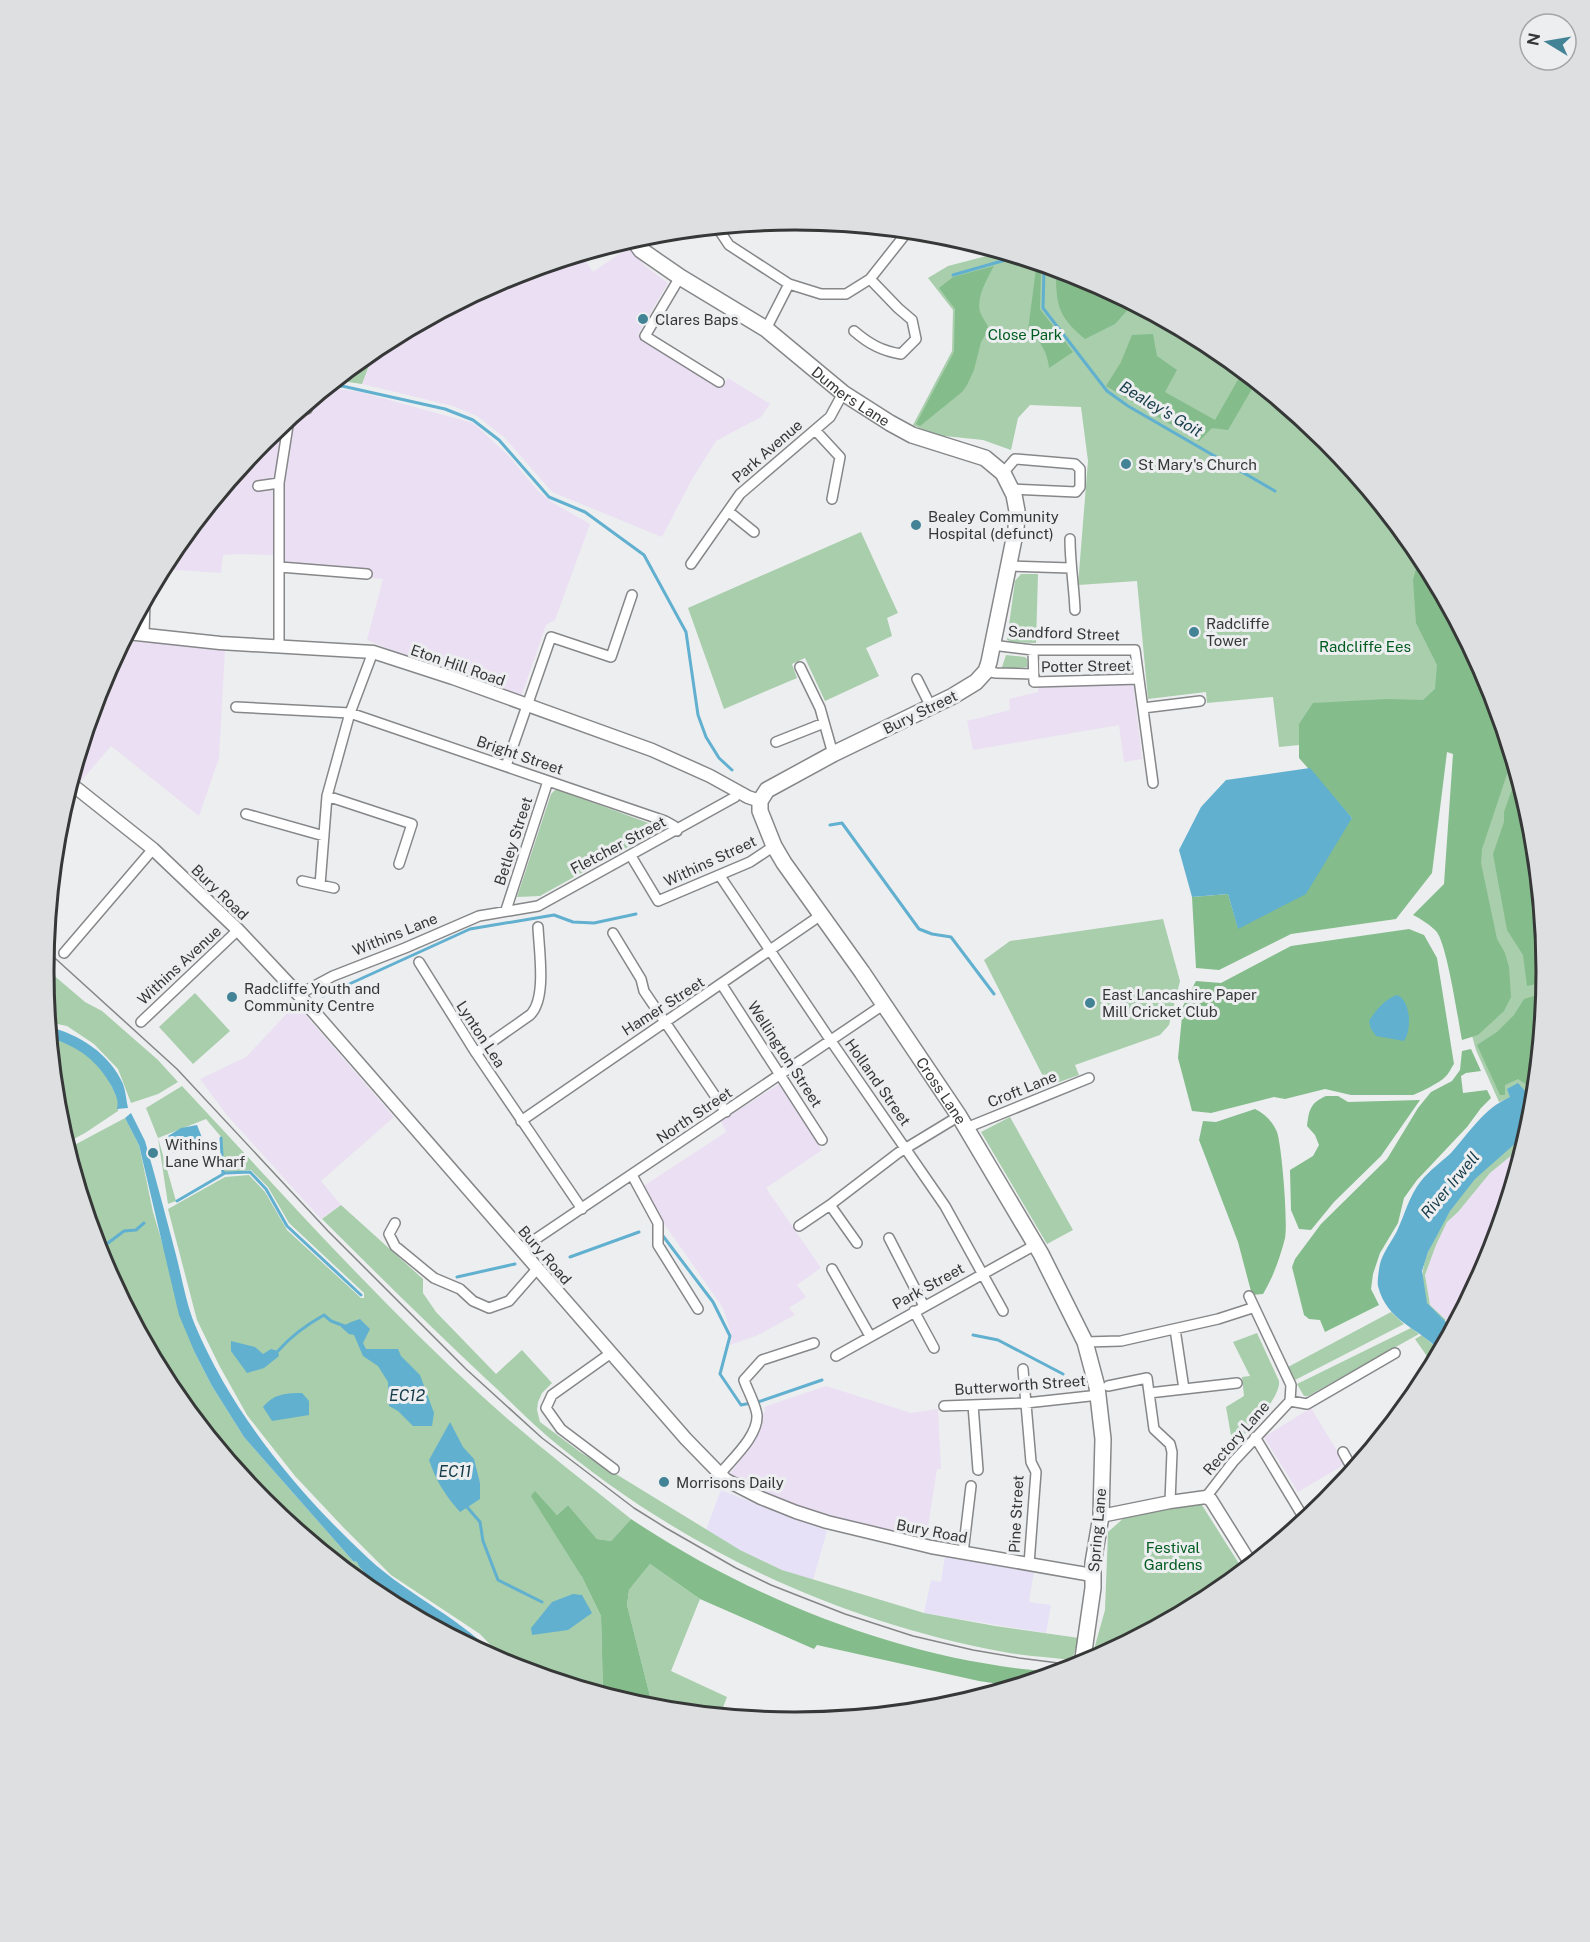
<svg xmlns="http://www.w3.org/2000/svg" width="1590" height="1942" font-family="'Public Sans',sans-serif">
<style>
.commercial{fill:#e6e1f7}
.industrial{fill:#ebdff3}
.green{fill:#a8ceac}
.forest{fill:#84bc8b}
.water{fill:#61b0d0}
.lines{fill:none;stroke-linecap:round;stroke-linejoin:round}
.stream{stroke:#61b0d0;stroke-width:3}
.minor-casing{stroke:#868789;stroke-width:12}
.tertiary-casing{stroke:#868789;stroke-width:15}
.primary-casing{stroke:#868789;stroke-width:18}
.minor{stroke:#fff;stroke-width:9}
.tertiary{stroke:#fff;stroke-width:12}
.primary{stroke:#fff;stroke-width:15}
.tram{stroke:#858687;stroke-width:1.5}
.poi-dot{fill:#428396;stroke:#edeef0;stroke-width:2}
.labels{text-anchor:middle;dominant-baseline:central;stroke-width:6;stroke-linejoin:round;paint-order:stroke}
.poi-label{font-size:15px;fill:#363737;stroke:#edeef0;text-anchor:start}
.park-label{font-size:15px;fill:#005c20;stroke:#edeef0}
.street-label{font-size:15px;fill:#363737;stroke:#edeef0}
.water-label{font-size:16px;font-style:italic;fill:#173c4a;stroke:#edeef0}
.rim{fill:none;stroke:#363737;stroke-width:3}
</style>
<rect width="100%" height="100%" fill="#edeef0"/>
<!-- commercial -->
<path class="commercial" d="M721,1490L827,1531L813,1580L782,1570L740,1550L706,1530Z
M945,1556L1034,1571L1029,1602L1051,1605L1046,1633L924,1613L931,1580L941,1582Z"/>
<!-- industrial -->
<path class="industrial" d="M629,247L645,266L668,283L638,334L721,388L728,378L770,404L761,417L716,441L691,481L662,537L552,492L505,438L477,416L453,406L362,384L378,346L508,277L581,254L593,272Z
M339,389L360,392L473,423L507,454L538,491L553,503L590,524L555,620L546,625L521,697L414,659L367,640L383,579L274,568L273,555L236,554L223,555L221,573L162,569L170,553L264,439L316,397Z
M123,641L200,646L225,650L219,758L199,816L111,746L81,781L73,775L101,683Z
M1038,682H1133L1142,759L1124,762L1119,725L973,750L967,721L1010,710L1009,699L1038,692Z
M296,1004L394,1117L321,1181L341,1205L321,1219L226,1114L200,1079L246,1057Z
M781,1083L822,1150L766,1188L821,1268L797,1285L806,1297L789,1308L795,1315L758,1335L730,1345L732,1336L723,1308L656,1212L642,1187L726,1132L721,1121Z
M1524,1145L1489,1259L1453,1326L1430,1305L1425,1275L1436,1245L1447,1222L1458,1212L1490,1173Z
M826,1386L911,1413L938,1409L941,1469H937L926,1539L815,1512L756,1488L730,1474L743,1456L765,1411L764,1407Z
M1311,1408L1345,1464L1298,1492L1264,1437Z"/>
<!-- green -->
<path class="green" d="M1002,252L1083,277L1213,346L1327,440L1420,554L1489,684L1532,825L1546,971L1535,1088L1499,1102L1476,1050L1459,989L1461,735L1360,739L1279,747L1273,697L1207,703L1206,692L1148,699L1137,581L1078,585L1088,461L1081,407L1030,405L1018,418L1011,450L983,440L935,435L913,425L952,351L953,310L928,278L948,266Z
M376,347L362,384L348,382L333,383Z
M861,532L898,613L887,618L892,636L866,648L879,676L825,701L805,658L792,664L797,678L724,709L688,608Z
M1021,574H1038L1036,643L1011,642L1007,640L1015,581Z
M1006,655L1025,657L1027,659L1028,667L1004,669L1002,667Z
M556,789L662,828L540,896L517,897L551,794Z
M1163,919L1180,981L1169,1025L1160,1035L1075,1065L1079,1075L1048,1086L984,960L1010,941Z
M44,967L85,1002L102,1011L158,1060L178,1082L158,1094L131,1103L118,1069L94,1044L67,1026L48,1022Z
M195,993L230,1031L193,1064L159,1027Z
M50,1038L68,1043L88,1055L106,1075L119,1101L118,1111L85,1133L66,1143L58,1117Z
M182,1086C280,1191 377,1300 483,1397C530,1440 581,1479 631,1519L611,1541L597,1539L568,1505L557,1515L535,1492L582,1577L601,1616L603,1694L511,1666L480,1634L391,1575L343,1527L295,1476L247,1415L219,1365L197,1320L168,1209L225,1177L249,1175L265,1192L287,1230L361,1298H364V1293L289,1223L268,1187L251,1170L224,1172L222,1138L206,1119L158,1138L176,1201L168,1204L158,1138L146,1108Z
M1010,1117L1073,1230L1047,1244L981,1132Z
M125,1118L139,1145L153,1212L195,1353L212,1386L244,1437L353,1561L357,1562L368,1579L456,1638L377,1596L263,1502L170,1388L101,1258L67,1149Z
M1527,1133L1524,1145L1490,1173L1458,1212L1447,1222L1436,1245L1425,1275L1430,1305L1446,1320L1444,1321C1439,1316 1432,1311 1428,1305C1405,1270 1452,1203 1475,1178C1491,1162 1510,1148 1527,1133Z
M341,1205L423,1279V1293L436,1312L496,1374L522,1350L552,1383L542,1393L538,1402L537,1410L540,1422L580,1452L740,1550L782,1570L924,1613L995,1626L1079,1638L1072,1660C1049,1657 1026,1656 1004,1652C836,1621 677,1546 547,1436C525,1417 505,1396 484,1377C429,1325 375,1272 322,1219Z
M1391,1312L1404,1324L1295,1380L1288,1367Z
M1411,1328L1419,1334L1308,1396H1304L1297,1384Z
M1257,1333L1279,1381C1281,1399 1245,1433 1233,1447L1226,1407L1244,1396L1242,1377L1250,1376L1233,1342Z
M1422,1335L1440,1351L1433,1365L1415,1339Z
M1200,1502L1243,1570L1212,1596L1091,1660L1105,1610L1108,1532L1125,1517Z
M650,1564L700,1599L671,1671L727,1697L720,1715L653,1708L627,1605L629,1590Z"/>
<!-- forest -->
<path class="forest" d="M994,266C987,279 976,297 980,312C982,318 987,323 989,329L981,342L974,370L967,385L962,392L920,426L916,424L954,352L955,309L939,288L953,277Z
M1036,269L1041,271L1040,309L1073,352L1049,368C1048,353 1040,340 1028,330Z
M1056,269L1083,277L1133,304L1115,324L1085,339C1057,316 1056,304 1056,269Z
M1153,334L1157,356L1177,370L1165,392L1215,420L1243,371L1256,382L1228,430L1212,428L1199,441L1106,386L1121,362L1132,335Z
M1420,554L1489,684L1512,759L1482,849L1481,863L1497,939L1505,953L1509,967L1511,997L1504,1011L1478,1035L1462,1040C1458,1020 1447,943 1436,931C1430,925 1421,919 1413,915L1444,884L1453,754L1447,752L1432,873L1396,919L1291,934L1219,970L1196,968L1192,897L1228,894L1238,928L1352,818L1299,758V724L1313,703L1387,699L1423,700L1435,689L1437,665L1416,623L1413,580Z
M1517,775L1532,825L1546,971L1545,982L1527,986L1523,955L1507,930L1493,854L1504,822V812Z
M1409,929L1424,935L1437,958L1454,1064C1451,1068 1449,1074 1445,1077C1441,1082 1419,1093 1413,1095H1351L1325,1089L1285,1099L1274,1097L1211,1113L1192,1111L1178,1058L1183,1006L1196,981L1221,983L1291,946Z
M1544,993L1535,1085L1528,1086L1518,1079L1505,1085V1095H1500L1477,1045L1497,1032L1514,1015L1524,999Z
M1471,1049L1481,1071L1466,1073L1461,1076L1463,1093L1487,1090L1491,1098L1481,1108L1467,1127L1417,1180L1404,1198L1398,1223L1380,1253L1373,1274L1371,1289L1379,1305L1325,1332L1320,1320L1309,1319L1304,1315L1292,1267L1295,1259L1321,1224L1387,1159L1418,1108L1431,1092L1452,1081L1460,1070L1462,1051Z
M1326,1096H1338L1348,1102L1420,1100L1381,1156L1334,1202L1311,1230L1299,1229L1291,1210L1290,1170L1313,1156L1319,1145L1315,1135L1307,1126C1309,1110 1310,1103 1326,1096Z
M1255,1109C1265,1114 1273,1122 1277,1132C1282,1147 1288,1224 1285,1238C1281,1255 1272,1280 1263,1294L1252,1295L1238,1242L1199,1140L1203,1121L1216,1122Z
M535,1491L557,1515L568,1505L597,1539L611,1541L631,1519C752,1600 914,1665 1061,1672L1013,1686L979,1681L817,1645L814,1649L700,1599L650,1564L629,1590L627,1605L653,1708L603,1694L601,1616L582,1577L531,1496Z"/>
<!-- water -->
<path class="water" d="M1310,768L1352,818L1306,894L1238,929L1228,894L1192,897L1179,850L1201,807L1226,780Z
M1397,995C1411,1000 1412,1030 1404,1041L1376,1036L1371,1029L1369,1021C1375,1011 1386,998 1397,995Z
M49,1027C79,1034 110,1054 123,1084C126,1092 126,1100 128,1108L117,1109C119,1100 116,1096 112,1087C98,1061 78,1046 50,1038Z
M1518,1083L1525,1091L1535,1088L1532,1118L1527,1133L1475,1179L1450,1211L1428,1252L1422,1271L1427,1303L1452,1328L1440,1351C1418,1327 1387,1322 1378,1286C1377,1281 1379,1269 1380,1264C1383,1252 1392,1241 1397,1231C1405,1214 1409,1196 1421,1181C1429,1171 1441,1162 1451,1153C1470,1132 1483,1109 1510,1097L1507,1089Z
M131,1113L145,1141C156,1179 166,1217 176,1255C182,1278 186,1303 195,1325C233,1415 298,1493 369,1559C410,1597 464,1619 501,1662C472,1646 367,1588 357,1562L353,1561L244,1437L212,1386L195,1353L179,1315L139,1145L125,1118Z
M197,1125L203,1140L173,1153L168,1136L181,1128Z
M360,1319L370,1329L363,1343L366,1349H398L401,1356L420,1375L434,1413L432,1426H413L398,1411L389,1406L388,1382L378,1366L363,1356L354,1335L349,1334L341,1327L351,1322Z
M231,1341L255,1347L263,1354L271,1349L278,1351L279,1356L264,1368L247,1373L231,1351Z
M302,1393L309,1401V1415L272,1421L263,1407C274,1394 285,1393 302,1393Z
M450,1422L463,1447L474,1459L480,1483V1499L460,1512C445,1495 436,1481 429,1460Z
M573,1594L582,1595L592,1613L568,1630L532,1635L531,1628L552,1602Z"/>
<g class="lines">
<!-- stream -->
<path class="stream" d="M1034,262L1044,269L1043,308L1107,391L1128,406L1275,491
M953,275L1016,257
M328,387L342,386L445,409L473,420L499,440L549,497L585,512L644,555L686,632L698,715L706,737L719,758L732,770
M830,825L842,823L919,929L932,934L951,937L994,994
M323,996L470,929L554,915L573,922L594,923L636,914
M221,1138L223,1174
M177,1201L225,1173L250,1172L266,1189L287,1226L361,1295
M663,1236L713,1302L730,1336L720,1374L741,1405L761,1401L822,1380
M97,1247L100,1244L104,1246L124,1231L136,1230L144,1223
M570,1257L639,1232
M457,1277L515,1264
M973,1335L998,1340L1063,1374
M278,1351C292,1335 306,1325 324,1315L331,1321L347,1327
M467,1507L480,1522L483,1541L498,1580L542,1602"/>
<!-- minor casing -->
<g class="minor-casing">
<path id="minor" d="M717,227L729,245L789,284L821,294H846L870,279L908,231
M680,277L645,336L719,382
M766,329L789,284
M854,331C869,344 882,351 901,354L916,339L912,320L898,308L870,279
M294,414L307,409
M815,430L840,457L832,499
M1003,473L1015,459L1075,464L1080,469V487L1076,492L1011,489
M258,486L279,483
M728,511L754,532
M1070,539C1070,563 1074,586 1075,610
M691,564L740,494L830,417L843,393
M1009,566L1070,568
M280,567L367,574
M144,634L145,600
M279,645V483L289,419
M992,645L1033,650H1135L1153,783
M1033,650L1034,682L1139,679
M800,667L820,708L833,754
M986,671L996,673L1033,674
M917,679L931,707
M236,707L350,713L665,821L674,826L677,831
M1143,708L1200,701
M776,742L824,723
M506,766L551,637L611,657L632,595
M327,796L412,824L399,864
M246,814L324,836
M631,856L658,901L750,862L774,846
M720,876L831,1041L945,1206L1003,1311
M302,881L334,888
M320,885L327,796L350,713L373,652
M506,910L548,781
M613,933L641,979L644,991L726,1112
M64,953L153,849
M419,962L476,1053L582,1209
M722,985L822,1140
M300,996L305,991L333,976L405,948L479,916L538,906L735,797L739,792
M141,1022L238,930
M476,1053L530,1015C547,999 539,951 538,927
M521,1121L821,915
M966,1128L1089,1078
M632,1175L658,1223V1245L698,1309
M830,1205L857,1243
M395,1223L389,1234L395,1246L434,1278L460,1289L473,1301L489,1308L509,1301L537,1269
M799,1226L830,1205L898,1153L959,1116
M889,1238L924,1306
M521,1249L883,1005
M832,1269L870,1336
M1249,1296L1291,1385L1290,1401
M914,1311L934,1348
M1175,1329L1184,1389
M1085,1342L1121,1341L1218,1319L1249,1309
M611,1353L552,1395L546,1408L561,1429L614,1469
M836,1356L1035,1245
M1023,1369L1031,1462L1036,1472L1029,1564
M1108,1386L1147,1378L1154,1429L1170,1444L1172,1452L1170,1502
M1149,1393L1237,1383
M973,1405L978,1470
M944,1406L1026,1403L1099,1395
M1255,1437L1305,1520
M1343,1452L1353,1470
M720,1474C732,1459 758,1436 757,1416C757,1407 747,1389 744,1380L762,1360L814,1343
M1206,1497L1233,1462L1290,1401L1307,1404L1395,1353
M963,1553L971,1486"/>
</g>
<!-- tertiary casing -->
<g class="tertiary-casing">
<path id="tertiary" d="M127,633L220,643L373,652L453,678L652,750L710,776L748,797L760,801
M70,783L153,849L238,930L300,996L686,1439L726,1480L761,1498L796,1512L827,1522L931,1547L1092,1575
M1101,1516L1170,1502L1206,1497L1211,1500L1251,1564"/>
</g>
<!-- primary casing -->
<g class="primary-casing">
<g id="primary">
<path id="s1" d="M633,239L641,250L680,277L766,329L843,393L890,423L912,435L985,458L1003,473L1014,495L1017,511L1016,529L989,662L986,671L976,682L953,696L833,754L767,790L760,801V811L774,846L784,863L862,972L959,1116L1041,1254L1085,1342L1097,1387L1103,1439L1101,1516L1093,1563V1588L1082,1665"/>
</g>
</g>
<!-- minor -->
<use href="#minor" class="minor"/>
<!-- tertiary -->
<use href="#tertiary" class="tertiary"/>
<!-- primary -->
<use href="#primary" class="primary"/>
<!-- tram -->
<path class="tram" d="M46,950L177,1069L328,1231L466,1369L542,1438L634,1508L666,1528L736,1568L771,1585L845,1614L913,1636L973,1650L1019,1658L1082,1666"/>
</g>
<!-- markers -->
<g class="poi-dot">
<circle cx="643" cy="319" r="6"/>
<circle cx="1126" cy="464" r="6"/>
<circle cx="916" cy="525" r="6"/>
<circle cx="1194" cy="632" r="6"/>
<circle cx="232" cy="997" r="6"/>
<circle cx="1090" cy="1003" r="6"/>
<circle cx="153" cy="1153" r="6"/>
<circle cx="664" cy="1482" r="6"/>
</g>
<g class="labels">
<!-- poi labels -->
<g class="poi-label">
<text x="655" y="319">Clares Baps</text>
<text x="1138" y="464">St Mary's Church</text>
<text x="928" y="516">Bealey Community<tspan x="928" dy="17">Hospital (defunct)</tspan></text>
<text x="1206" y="623">Radcliffe<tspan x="1206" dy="17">Tower</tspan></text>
<text x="244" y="988">Radcliffe Youth and<tspan x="244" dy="17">Community Centre</tspan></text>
<text x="1102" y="994">East Lancashire Paper<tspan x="1102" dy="17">Mill Cricket Club</tspan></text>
<text x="165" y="1144">Withins<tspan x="165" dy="17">Lane Wharf</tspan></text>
<text x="676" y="1482">Morrisons Daily</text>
</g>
<!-- park labels -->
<g class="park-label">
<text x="1025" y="334">Close Park</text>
<text x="1365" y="646">Radcliffe Ees</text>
<text x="1173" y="1547">Festival<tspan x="1173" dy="17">Gardens</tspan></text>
</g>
<!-- street labels -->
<g class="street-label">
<text stroke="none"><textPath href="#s1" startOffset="270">Dumers Lane</textPath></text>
<text transform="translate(767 451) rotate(-41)">Park Avenue</text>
<text transform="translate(1064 633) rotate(2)">Sandford Street</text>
<text transform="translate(458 665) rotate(19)">Eton Hill Road</text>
<text transform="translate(1086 666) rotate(-1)">Potter Street</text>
<text transform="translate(920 712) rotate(-26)">Bury Street</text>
<text transform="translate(520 755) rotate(19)">Bright Street</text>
<text transform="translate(513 841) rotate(-72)">Betley Street</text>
<text transform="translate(618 845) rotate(-28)">Fletcher Street</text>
<text transform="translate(710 861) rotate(-25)">Withins Street</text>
<text transform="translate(220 892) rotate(44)">Bury Road</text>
<text transform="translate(395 934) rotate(-22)">Withins Lane</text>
<text transform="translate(179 965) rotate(-43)">Withins Avenue</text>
<text transform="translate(663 1006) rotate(-33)">Hamer Street</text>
<text transform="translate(481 1034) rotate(57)">Lynton Lea</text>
<text transform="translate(785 1054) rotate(57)">Wellington Street</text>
<text transform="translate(878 1082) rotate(55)">Holland Street</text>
<text transform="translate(1022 1089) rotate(-22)">Croft Lane</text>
<text stroke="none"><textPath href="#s1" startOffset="1254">Cross Lane</textPath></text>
<text transform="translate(694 1115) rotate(-34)">North Street</text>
<text transform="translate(545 1255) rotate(49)">Bury Road</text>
<text transform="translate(928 1286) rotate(-29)">Park Street</text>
<text transform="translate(1020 1385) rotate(-4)">Butterworth Street</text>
<text transform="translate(1236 1438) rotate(-49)">Rectory Lane</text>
<text transform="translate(1016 1514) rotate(-87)">Pine Street</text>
<text transform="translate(1097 1530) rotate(-85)">Spring Lane</text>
<text transform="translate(932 1531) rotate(11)">Bury Road</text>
</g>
<!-- water labels -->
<g class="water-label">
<text transform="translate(1161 409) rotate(31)">Bealey's Goit</text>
<text transform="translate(1450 1185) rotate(-50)">River Irwell</text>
<text x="407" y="1395">EC12</text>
<text x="455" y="1471">EC11</text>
</g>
</g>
<!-- crop -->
<path d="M0 0H1590V1942H0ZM54 971a741 741 0 1 1 1482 0a741 741 0 1 1-1482 0Z" fill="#dedfe1" fill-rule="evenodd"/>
<path class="rim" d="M54 971a741 741 0 1 1 1482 0a741 741 0 1 1-1482 0Z"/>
<!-- north arrow -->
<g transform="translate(1548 42) rotate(281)"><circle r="28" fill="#edeef0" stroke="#a4a5a6" stroke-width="1.5"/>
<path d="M0-4.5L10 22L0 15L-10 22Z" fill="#428396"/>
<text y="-9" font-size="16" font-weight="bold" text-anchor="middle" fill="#363737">N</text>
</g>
</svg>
